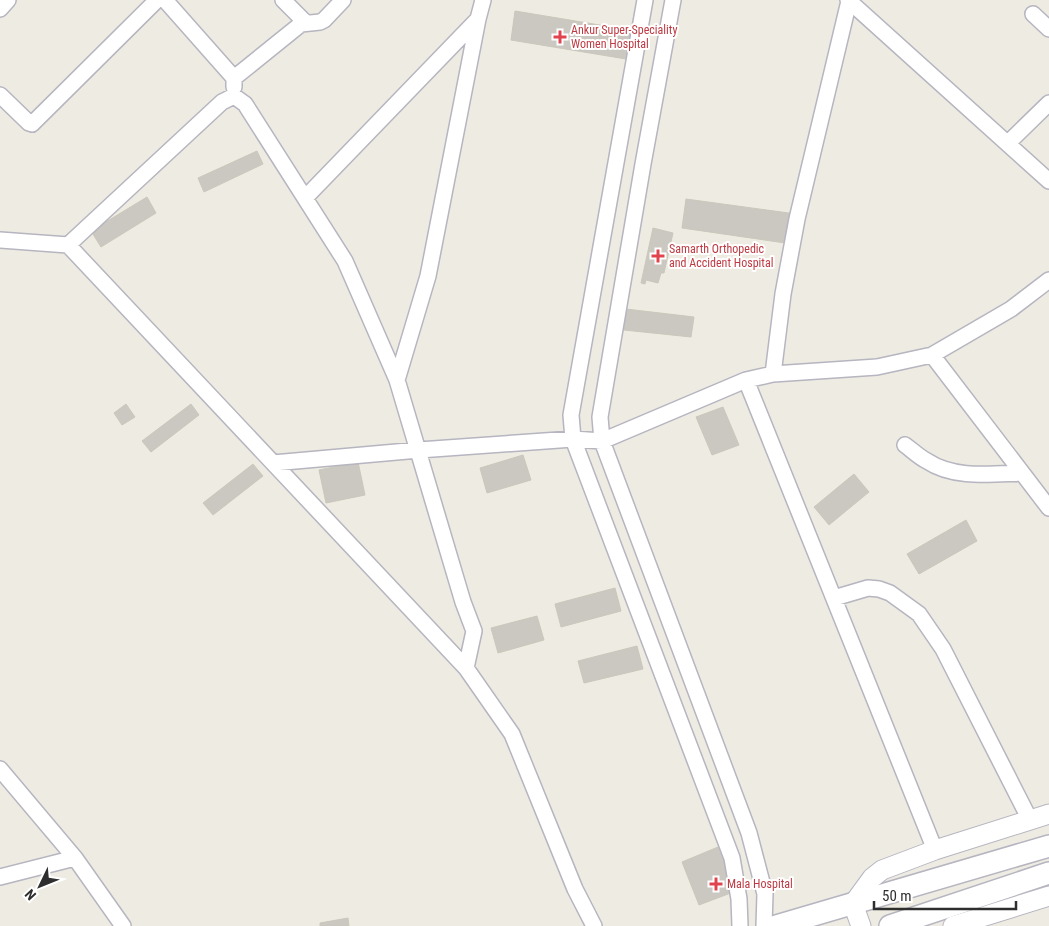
<svg xmlns="http://www.w3.org/2000/svg" width="1049" height="926" font-family="'Roboto Condensed',sans-serif">
<style>
.building{fill:#cac8c1;stroke:#cac8bb}
.lines{fill:none;stroke-linecap:round;stroke-linejoin:round}
.minor-casing{stroke:#b6b5c0;stroke-width:18}
.tertiary-casing{stroke:#b6b5c0;stroke-width:21}
.secondary-casing{stroke:#b6b5c0;stroke-width:24}
.minor{stroke:#fff;stroke-width:15}
.tertiary{stroke:#fff;stroke-width:19}
.secondary{stroke:#fff;stroke-width:21}
.health-dot{fill:#e0444e;stroke:#fff;stroke-width:2}
.labels{text-anchor:middle;dominant-baseline:central;stroke-width:4;stroke-linejoin:round;paint-order:stroke}
.health-label{font-size:12px;fill:#be3a42;stroke:#fff;text-anchor:start}
</style>
<rect width="100%" height="100%" fill="#eeece2"/>
<!-- building -->
<path class="building" d="M515,11L636,31L632,60L511,40Z
M257,151L263,164L204,192L198,178Z
M147,197L156,213L101,247L91,231Z
M686,199L796,214L792,244L682,228Z
M653,228L673,233L664,273H661L658,283L646,280L645,284L641,283Z
M626,309L694,317L691,337L624,330Z
M126,404L135,417L122,425L114,413Z
M191,404L199,415L151,452L142,441Z
M723,407L739,445L712,455L696,417Z
M523,455L531,480L487,493L480,468Z
M358,462L365,495L326,503L319,470Z
M253,464L263,476L213,515L203,503Z
M854,474L869,492L829,525L814,507Z
M966,520L977,541L919,574L907,554Z
M615,588L621,611L561,627L555,604Z
M537,616L544,640L498,653L491,628Z
M637,646L643,669L584,683L578,661Z
M718,847L736,891L699,905L682,862Z
M348,918L349,926H320V923Z"/>
<g class="lines">
<!-- minor casing -->
<g class="minor-casing">
<path id="minor" d="M165,0L234,78V87
M283,0L306,23
M645,0L571,415L573,439L732,858L739,899L740,926
M673,0L643,164L600,417L602,441L749,833L765,894L764,926
M848,0L1049,181
M0,9L8,0
M1033,14L1049,29
M234,78L301,24L320,22L324,20L343,0
M0,95L29,123L32,124L157,0
M1008,143L1049,103
M305,198L478,19L483,0
M0,240L68,245L466,668L512,734L575,889L594,926
M68,245L222,102L234,96L245,104L345,261L397,380L463,602L474,631L466,668
M932,355L1049,508
M773,374L783,294L797,219L849,1
M397,380L428,276L478,19
M746,380L935,850
M905,445C912,450 919,457 927,461C954,479 991,474 1022,473
M273,463L419,450L573,439L602,441L746,380L773,374L877,367L932,355L1011,309L1049,280
M834,598L868,588L879,589L890,593L919,614L943,649L1030,820
M0,769L75,858
M0,877L75,858L123,926"/>
</g>
<!-- tertiary casing -->
<g class="tertiary-casing">
<path id="tertiary" d="M861,926L853,904L872,878L882,870L935,850L1049,814
M953,926L1049,896"/>
</g>
<!-- secondary casing -->
<g class="secondary-casing">
<path id="secondary" d="M776,926L1049,846
M890,926L1049,873"/>
</g>
<!-- minor -->
<use href="#minor" class="minor"/>
<!-- tertiary -->
<use href="#tertiary" class="tertiary"/>
<!-- secondary -->
<use href="#secondary" class="secondary"/>
</g>
<!-- markers -->
<g class="health-dot">
<path d="M557.5 29.5h5v5h5v5h-5v5h-5v-5h-5v-5h5z"/>
<path d="M655.5 248.5h5v5h5v5h-5v5h-5v-5h-5v-5h5z"/>
<path d="M713.5 876.5h5v5h5v5h-5v5h-5v-5h-5v-5h5z"/>
</g>
<g class="labels">
<!-- health labels -->
<g class="health-label">
<text x="571" y="30">Ankur Super-Speciality<tspan x="571" dy="14">Women Hospital</tspan></text>
<text x="669" y="249">Samarth Orthopedic<tspan x="669" dy="14">and Accident Hospital</tspan></text>
<text x="727" y="884">Mala Hospital</text>
</g>
</g>
<!-- north arrow -->
<g transform="translate(40 886) rotate(227)" stroke="#ffffff" stroke-width="4" paint-order="stroke">
<path d="M0-4L9 19L0 12L-9 19Z" fill="#2e2e2e"/>
<text y="-8" font-size="14" font-weight="bold" text-anchor="middle" fill="#2e2e2e">N</text>
</g>
<!-- scale -->
<path d="M874 901v8h142v-8" fill="none" stroke="#2e2e2e" stroke-width="2.5"/>
<text x="882" y="901" font-size="15" fill="#2e2e2e" stroke="#ffffff" stroke-width="4" paint-order="stroke">50 m</text>
</svg>
